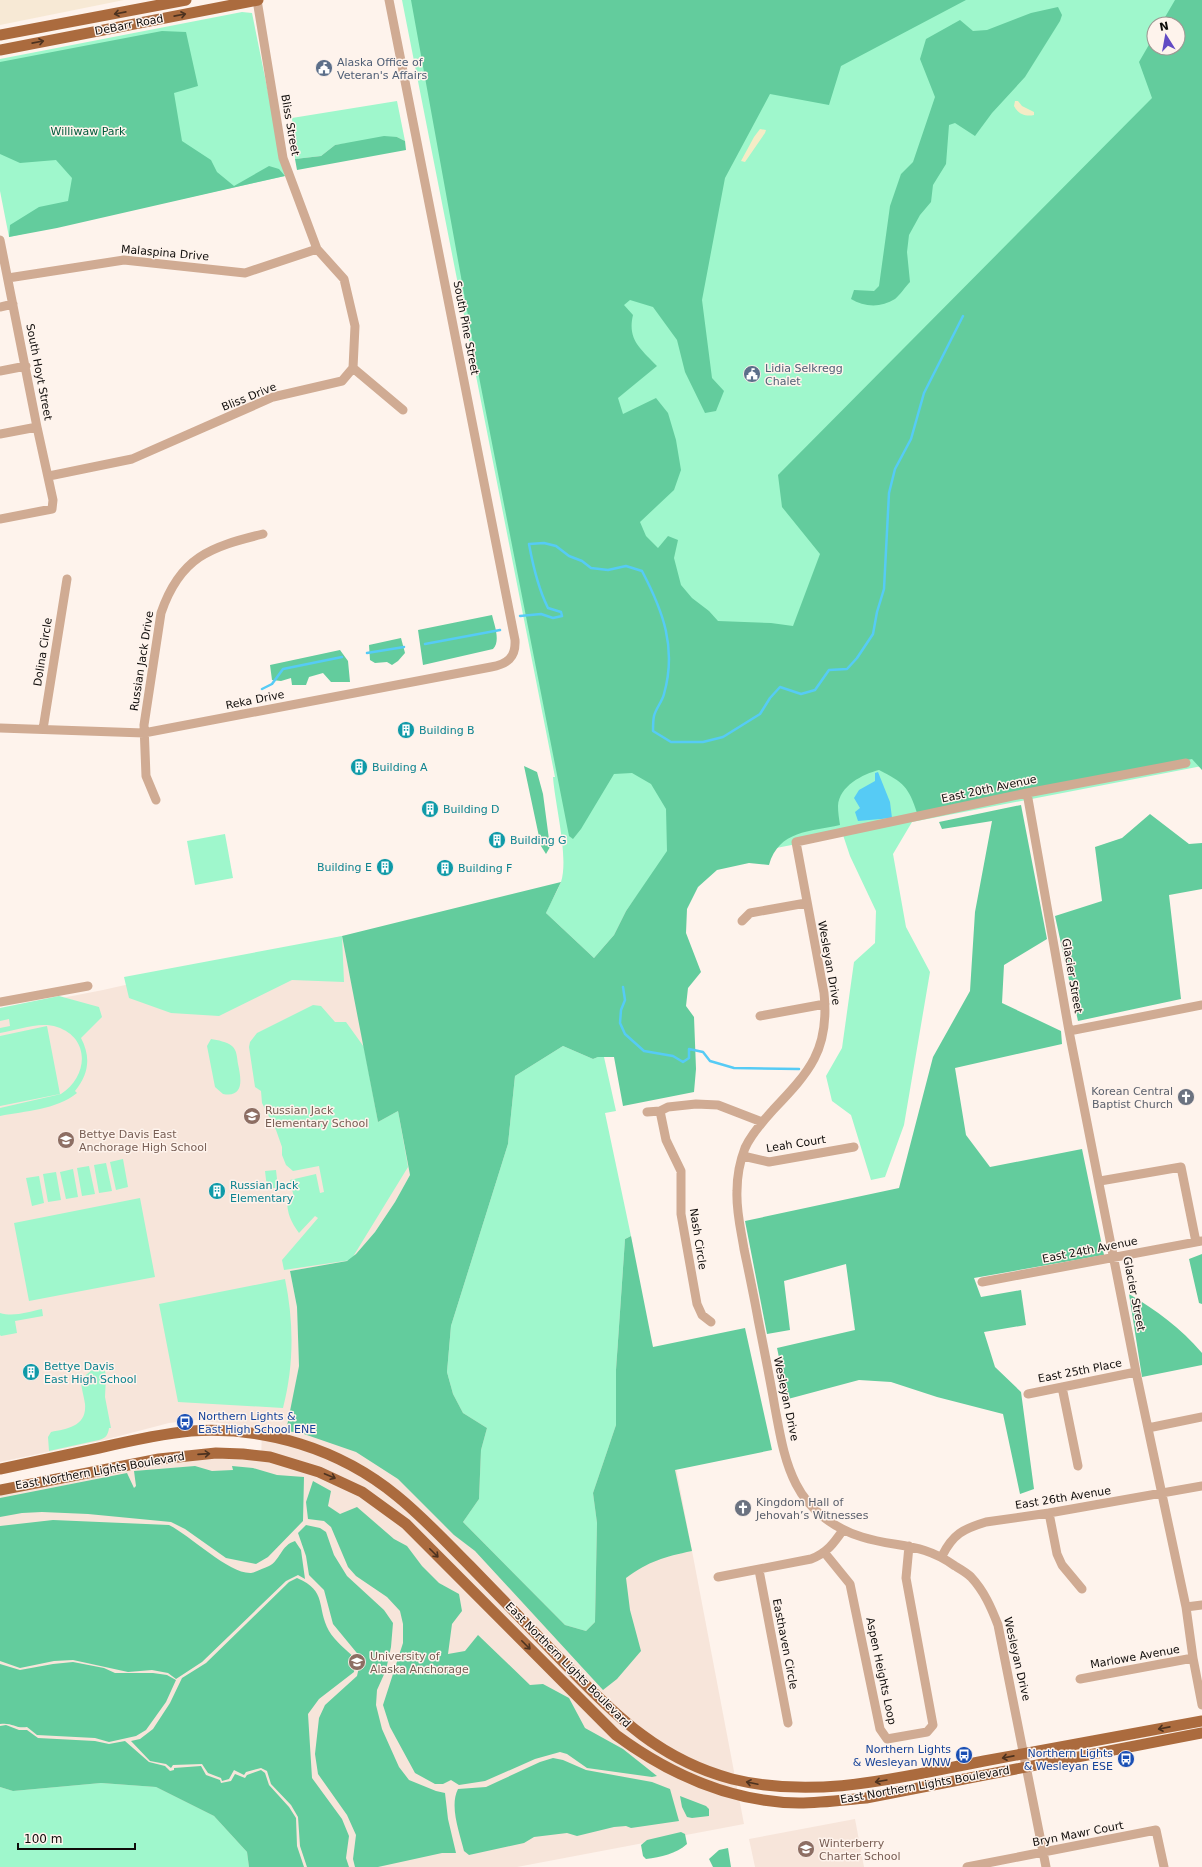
<svg xmlns="http://www.w3.org/2000/svg" width="1202" height="1867" font-family="'DejaVu Sans',sans-serif">
<style>
.commercial{fill:#f7e9d5}
.built{fill:#f7e5da}
.green{fill:#9ff7cc;fill-rule:evenodd}
.forest{fill:#63cc9d}
.sand{fill:#f5ecc6}
.water{fill:#56cbf5}
.lines{fill:none;stroke-linecap:round;stroke-linejoin:round}
.stream{stroke:#56cbf5;stroke-width:2.5}
.minor{stroke:#d0ab93;stroke-width:9}
.major{stroke:#ab6b3e;stroke-width:11}
.oneway{stroke:#4d321f}
.labels{text-anchor:middle;dominant-baseline:central;stroke-width:3;stroke-linejoin:round;paint-order:stroke}
.street-label{font-size:11px;fill:#0f0c0a;stroke:#fef3ec}
.service-label{font-size:11px;fill:#4e5e75;stroke:#fef3ec;text-anchor:start}
.park-label{font-size:11px;fill:#00593b;stroke:#fef3ec}
.culture-label{font-size:11px;fill:#0d838f;stroke:#fef3ec;text-anchor:start}
.worship-label{font-size:11px;fill:#5b616d;stroke:#fef3ec;text-anchor:end}
.education-label{font-size:11px;fill:#785e54;stroke:#fef3ec;text-anchor:start}
.transit-label{font-size:11px;fill:#164399;stroke:#fef3ec;text-anchor:end}
</style>
<rect width="100%" height="100%" fill="#fef3ec"/>
<!-- commercial -->
<path class="commercial" d="M0,0H124L0,25Z"/>
<!-- built -->
<path class="built" d="M342,936L367,1059L398,1111L410,1175L395,1202L375,1232L356,1254L347,1261L290,1271L297,1307L299,1366L290,1415L653,1346L744,1824L517,1867H0V1495L157,1464L208,1459H240L261,1461L262,1428L195,1420L169,1423L104,1440L0,1462V1010L103,990Z
M855,1819L864,1867H755L749,1839Z"/>
<!-- green -->
<path class="green" d="M402,0H1202V766L912,822L893,854L906,927L930,972L904,1125L885,1177L871,1180L851,1115L832,1101L826,1076L842,1048L854,962L875,943L876,911L850,856L843,835L654,872L626,911L614,935L594,958L546,913C550,903 557,892 561,882C569,857 555,805 553,777H555ZM1154,24H1178V48H1154Z
M242,12L252,13L285,176L9,237L0,191V59Z
M397,101L405,141L397,137L335,145L321,156L295,159L292,118Z
M225,834L233,878L195,885L187,841Z
M342,936L344,982L292,980L219,1016L171,1013L129,998L124,977Z
M59,996L99,1007L102,1017L81,1038C91,1057 89,1074 75,1091L77,1093C56,1110 25,1111 0,1116V1108L61,1094C88,1077 91,1038 57,1027C40,1021 18,1030 0,1033V1028L10,1026L9,1019L0,1021V1008Z
M313,1005L321,1006L335,1022H346L364,1047L378,1122L398,1111L408,1167L351,1260L284,1270L282,1260L318,1218L315,1216L299,1233C291,1222 287,1214 287,1199L294,1198L290,1180L316,1174L320,1193L324,1192L319,1166L293,1171L286,1165L282,1155V1147L276,1130L262,1103L261,1091L255,1087L249,1047L250,1042L257,1033Z
M47,1026L60,1094L0,1106V1036Z
M211,1039C218,1040 227,1042 232,1046C237,1050 237,1058 238,1064C241,1078 245,1098 223,1094L215,1087L207,1046Z
M563,1046L593,1059L598,1057H604L616,1111L605,1113L631,1236L625,1239L616,1370V1425L593,1493L597,1523L595,1622L586,1631L565,1625L463,1522L479,1499L481,1450L487,1428L463,1413L453,1394L447,1372L451,1326L508,1144L515,1076Z
M123,1159L128,1187L116,1190L110,1162Z
M106,1163L112,1191L99,1193L94,1165Z
M89,1166L95,1194L82,1196L77,1168Z
M73,1169L78,1197L66,1199L60,1172Z
M276,1170L278,1188H267L265,1171Z
M56,1172L61,1200L48,1202L43,1174Z
M39,1176L44,1203L32,1206L26,1178Z
M140,1198L155,1277L29,1301L14,1223Z
M285,1279C294,1322 294,1366 283,1408L178,1402L159,1304Z
M42,1309L43,1316L15,1321L17,1333L1,1336L0,1335V1313C14,1317 28,1312 42,1309Z
M100,1369L105,1371L106,1376L105,1397L111,1428H109C108,1435 106,1438 99,1440L49,1451L48,1437L51,1432C68,1429 87,1426 85,1404C84,1396 81,1388 81,1379L92,1370Z
M101,1783L156,1787L214,1816L247,1852L249,1867H0V1787L13,1791Z"/>
<!-- forest -->
<path class="forest" d="M411,0H966L841,66L829,105L770,94L725,178L702,300L712,378L724,391L716,411L705,413L685,372L677,340L653,307L630,300L624,305L633,315C627,340 641,349 657,366L618,398L623,414L656,398L668,413L676,440L681,470L674,490L640,522L646,536L658,548L668,536L678,540L674,558L681,585L692,598L709,611L718,621L771,623L793,626L820,554L782,507L778,475L1152,98L1139,62L1154,36V48H1178V24H1161L1175,0H1202V770L1192,759L917,813C909,787 903,782 879,770C863,774 839,786 838,806C838,812 839,819 840,825C810,832 779,830 769,865L749,863L717,870L698,887L687,909L686,933L701,972L688,988L686,1006L694,1017L696,1069L694,1092L623,1106L614,1057H598L593,1059L563,1046L515,1076L508,1144L451,1326L447,1372L453,1394L463,1413L487,1428L481,1450L479,1499L463,1522L565,1625L586,1631L595,1622L597,1523L593,1493L616,1425V1370L625,1239L631,1236L653,1347L745,1328L772,1450L675,1470L692,1551C664,1557 649,1561 626,1578L630,1610L641,1651L617,1679L603,1690L475,1551L454,1535L398,1479L356,1452L301,1433L286,1431L299,1366L297,1307L290,1271L347,1261L356,1254L375,1232L395,1202L410,1175L398,1111L378,1122L342,936L561,882L546,913L594,958L614,935L626,911L667,851L666,809L651,784L632,773L614,774L581,829L573,839L569,836L480,382Z
M1058,7L1062,15L1060,21L1025,77L992,113L975,136L955,123L949,125L946,164L933,185L931,202L920,215L909,235L907,252L910,282C905,287 900,295 895,299C881,308 864,307 851,299L854,290L874,291L879,286L890,206L901,174L913,162L935,97L920,59L926,39L960,20L973,31L987,30L1031,13Z
M162,31L186,32L198,86L174,93L182,141L211,160L217,172L234,186L269,166L279,169L285,176L57,228L9,237L10,225L39,207L68,201L72,178L56,160L20,163L0,154V62Z
M384,136L397,137L405,141L406,150L297,170L295,159L321,156L335,145Z
M492,615C494,624 501,641 493,649L423,665L418,630Z
M401,638L405,653L398,661L392,665L387,662L375,663L370,660L369,645Z
M340,650L348,661L350,682H331L323,673L309,677L306,685H292L291,678L281,681L272,680L270,665Z
M524,766L537,772L543,794L550,847L546,854L541,846Z
M1021,805L1047,939L1004,965L1002,1003L1061,1031L1062,1044L955,1068L966,1135L990,1167L1082,1149L1104,1255L974,1278L981,1297L1021,1290L1026,1325L984,1332L995,1367L1021,1392L1034,1489L1020,1494L1003,1414L937,1397L891,1382L859,1380L788,1399L777,1348L855,1330L846,1264L784,1281L790,1330L767,1334L745,1221L899,1188L933,1057L970,991L975,912L992,821L942,829L939,822Z
M1150,814L1189,844L1202,843V889L1169,895L1181,999L1078,1021L1055,916L1102,901L1095,847L1122,838Z
M1202,1254V1304L1199,1303L1189,1259Z
M1129,1294C1157,1311 1180,1327 1202,1353V1365L1142,1377Z
M195,1466L212,1471L233,1470L232,1466L253,1468L277,1475L304,1477L303,1521L268,1557L256,1564L226,1558L185,1529L171,1522L88,1514L42,1512L22,1513L0,1517V1498L127,1473L134,1488L136,1486L134,1471Z
M313,1481L331,1491L328,1506L340,1514L357,1507L394,1539L407,1546L422,1566L439,1583L459,1594L462,1611L452,1624L448,1654L465,1651L478,1635L530,1685L543,1684L569,1698L585,1728L623,1749L657,1776L652,1777L587,1768L567,1754L560,1752L535,1759L485,1781L459,1785L451,1780L443,1784H435L415,1773L390,1727L383,1705L403,1643V1624L400,1611L387,1597L356,1576L348,1567L331,1527L324,1521L308,1519L306,1502Z
M53,1520L169,1525C191,1536 229,1574 251,1573C256,1572 264,1568 269,1566C280,1561 281,1545 295,1541L301,1550L305,1579L298,1575L286,1581L202,1662L176,1679L168,1673L152,1670L128,1672L73,1660L54,1661L20,1668L0,1661V1526Z
M306,1525L320,1528L326,1532L334,1555L347,1576L384,1610L393,1623L391,1647L386,1670L377,1690L376,1705L382,1729L399,1767L409,1780L436,1791L445,1793L448,1819L456,1853H442L378,1867H355L353,1859L356,1835L347,1815L318,1774L315,1754L319,1718L325,1705L357,1676L361,1658L333,1624L324,1590L309,1575L306,1556L298,1533Z
M297,1578C328,1591 316,1607 329,1631C335,1641 346,1650 355,1658L354,1672L319,1699L308,1714L312,1778L342,1819L349,1836L346,1858L349,1867H307L300,1846L298,1817L291,1805L271,1784L267,1771L261,1768L246,1772L244,1775L234,1770L229,1779L222,1781L221,1778L208,1773L202,1764L173,1765L171,1768L166,1764L150,1761L131,1741L140,1739L153,1729L170,1703L182,1678L206,1663L289,1582Z
M73,1662L104,1668L115,1673H153L167,1675L176,1680L166,1702L146,1730L136,1736L109,1742L95,1738L37,1735L27,1727C16,1729 12,1722 0,1724V1664L20,1670L53,1664Z
M6,1725L19,1730H27L38,1738L95,1741L109,1744L125,1741L149,1762L165,1766L170,1771L174,1770V1768L201,1766L206,1775L220,1780L221,1783L231,1781L235,1774L245,1778L247,1775L261,1770L265,1773L269,1785L289,1807L296,1818L297,1846L304,1867H249L247,1852L214,1816L156,1787L101,1783L13,1791L0,1787V1726Z
M553,1758L563,1760L586,1770L652,1782L670,1789L679,1821L631,1828L626,1826L614,1827L577,1836L567,1833L534,1837L524,1843L469,1855L464,1851C460,1834 449,1806 458,1789L486,1787L540,1762Z
M680,1796L706,1806L709,1809V1816L692,1818L687,1817L682,1807Z
M681,1832L685,1834L687,1844C676,1854 661,1857 646,1859L643,1856L641,1845L647,1840Z
M728,1848L731,1867H713L709,1859L719,1850Z"/>
<!-- sand -->
<path class="sand" d="M1015,101H1018L1022,106L1034,112V115C1026,117 1018,114 1014,106Z
M760,129L766,130L765,133L745,162L741,161L754,137Z"/>
<!-- water -->
<path class="water" d="M878,772L890,802L892,818L858,821L855,812L860,808L854,798L859,790L875,781V773Z"/>
<g class="lines">
<!-- stream -->
<path class="stream" d="M520,616L541,614L553,618L562,616L561,612L548,608C538,588 533,566 529,544L544,543L556,546L569,556L582,561L591,568L608,570L626,566L642,571C663,611 677,648 664,694C662,702 656,708 654,716C653,721 653,727 653,731L671,742H703L723,737L760,714L770,698L780,687L801,694L815,690L829,670L847,669L857,658L873,634L877,612L884,589L889,493L895,469L911,439L924,393L963,316
M425,644L500,630
M367,653L404,647
M262,689L272,684L283,669L342,657
M623,987L625,1000L621,1010L620,1023L625,1034L644,1051L673,1056L683,1062L689,1058V1049L703,1052L710,1061L734,1068L799,1069"/>
<!-- minor -->
<path class="minor" d="M0,240L37,427L53,500L52,509L0,519
M8,278L124,260L245,273L317,249
M0,307L13,304
M353,368L403,410
M0,371L26,366
M0,434L37,427
M49,476L132,459L273,397L342,381L353,368L355,326L344,279L317,249L283,158L257,0
M0,728L144,733L491,667C507,664 516,658 515,640L389,0
M43,729L67,579
M1027,793L1069,1031L1136,1372L1186,1607L1193,1658L1202,1705
M156,800L146,776L144,725L161,613C180,557 210,547 263,534
M742,921L750,913L806,903
M0,1002L88,986
M760,1016L825,1004
M1069,1031L1202,1005
M660,1111L666,1140L681,1171V1214L697,1304L702,1315L711,1322
M647,1112L660,1111L668,1107L696,1104L718,1105L762,1122
M743,1156L769,1162L854,1147
M1100,1181L1181,1167L1196,1242
M982,1282L1202,1241
M1062,1387L1078,1466
M1028,1394L1136,1372
M1148,1428L1202,1417
M1049,1513L1057,1554L1062,1565L1082,1589
M824,1552L850,1584L880,1729L887,1739L927,1732L933,1725L906,1578L909,1546
M942,1556C953,1534 963,1529 986,1522L1049,1513L1202,1486
M759,1570L788,1723
M718,1577L811,1559C827,1553 834,1543 843,1530
M1186,1607L1202,1605
M1080,1679L1193,1658
M967,1867L1156,1830L1164,1867
M1046,1867L998,1625C991,1607 984,1591 971,1577C967,1573 960,1569 955,1566C922,1542 897,1548 862,1537C835,1529 809,1510 796,1484C784,1461 780,1434 775,1408C770,1379 764,1349 758,1319C754,1296 749,1273 744,1249C741,1230 736,1211 737,1191C737,1177 740,1161 745,1148C751,1135 763,1121 773,1110C809,1072 830,1050 824,993L796,842L1027,793L1186,763"/>
<!-- major -->
<path class="major" d="M0,35L186,0
M0,50L258,0
M0,1469C33,1462 66,1455 99,1448C129,1441 160,1434 191,1431C265,1426 340,1449 397,1496C423,1517 446,1542 470,1566C503,1600 535,1633 568,1667C618,1718 661,1760 732,1779C817,1800 901,1777 984,1761C1057,1748 1129,1734 1202,1721
M0,1490L159,1459L216,1453L243,1454L270,1457L319,1472L362,1492L406,1524L616,1735C669,1774 732,1802 799,1803C821,1803 844,1800 866,1798L1202,1733"/>
</g>
<!-- one-way arrows -->
<defs><path id="oneway-shaft" d="M-6 0H5M1.5-3L5.5 0L1.5 3" fill="none" stroke-width="1.6" stroke-linecap="round" stroke-linejoin="round"/></defs>
<g class="oneway">
<use href="#oneway-shaft" transform="translate(120 13) rotate(169)"/>
<use href="#oneway-shaft" transform="translate(180 15) rotate(-11)"/>
<use href="#oneway-shaft" transform="translate(38 42) rotate(-11)"/>
<use href="#oneway-shaft" transform="translate(204 1454) rotate(-4)"/>
<use href="#oneway-shaft" transform="translate(330 1476) rotate(23)"/>
<use href="#oneway-shaft" transform="translate(434 1553) rotate(45)"/>
<use href="#oneway-shaft" transform="translate(526 1645) rotate(45)"/>
<use href="#oneway-shaft" transform="translate(1164 1728) rotate(169)"/>
<use href="#oneway-shaft" transform="translate(1008 1757) rotate(169)"/>
<use href="#oneway-shaft" transform="translate(881 1781) rotate(170)"/>
<use href="#oneway-shaft" transform="translate(752 1783) rotate(-168)"/>
</g>
<!-- icons -->
<defs>
<g id="civic-disc" transform="scale(0.9)"><circle r="9.5" fill="#5c6f8a" stroke="#fef3ec"/><path d="M-.6-6.5H3V-4.5H.6V-3L4-1V1h2V6H-6V1h2V-1L-.6-3ZM-1.2 2.5V6h2.4V2.5Z" fill="#fff"/></g>
<g id="building-disc" transform="scale(0.9)"><circle r="9.5" fill="#0f9aa8" stroke="#fef3ec"/><path d="M-4-6H4V6H1V3H-1V6H-4ZM-2.5-4.3h1.7v1.8h-1.7ZM.8-4.3h1.7v1.8H.8ZM-2.5-1h1.7V.8h-1.7ZM.8-1h1.7V.8H.8Z" fill="#fff"/></g>
<g id="church-disc" transform="scale(0.9)"><circle r="9.5" fill="#6b7280" stroke="#fef3ec"/><path d="M-1.2-6h2.4v3.5h3.3v2.4h-3.3V6h-2.4V-.1h-3.3v-2.4h3.3Z" fill="#fff"/></g>
<g id="school-disc" transform="scale(0.9)"><circle r="9.5" fill="#8d6e63" stroke="#fef3ec"/><path d="M0-5L7-2L0 1L-7-2ZM-4 1L0 2.5L4 1V4Q0 6-4 4Z" fill="#fff"/></g>
<g id="bus-disc" transform="scale(0.9)"><circle r="9.5" fill="#1a4fb4" stroke="#fef3ec"/><path d="M-5-6H5V4H4V6H2V4H-2V6H-4V4H-5ZM-3.5-4V0h7V-4ZM-3.5 1.2v1.5H-2V1.2ZM2 1.2v1.5H3.5V1.2Z" fill="#fff"/></g>
<g id="university-disc" transform="scale(0.9)"><circle r="9.5" fill="#8d6e63" stroke="#fef3ec"/><path d="M0-5L7-2L0 1L-7-2ZM-4 1L0 2.5L4 1V4Q0 6-4 4Z" fill="#fff"/></g>
</defs>
<g fill-rule="evenodd">
<use href="#civic-disc" x="324" y="68"/>
<use href="#civic-disc" x="752" y="374"/>
<use href="#building-disc" x="406" y="730"/>
<use href="#building-disc" x="359" y="767"/>
<use href="#building-disc" x="430" y="809"/>
<use href="#building-disc" x="497" y="840"/>
<use href="#building-disc" x="385" y="867"/>
<use href="#building-disc" x="445" y="868"/>
<use href="#church-disc" x="1186" y="1097"/>
<use href="#school-disc" x="252" y="1116"/>
<use href="#school-disc" x="66" y="1140"/>
<use href="#building-disc" x="217" y="1191"/>
<use href="#building-disc" x="31" y="1372"/>
<use href="#bus-disc" x="185" y="1422"/>
<use href="#church-disc" x="743" y="1508"/>
<use href="#university-disc" x="357" y="1662"/>
<use href="#bus-disc" x="964" y="1755"/>
<use href="#bus-disc" x="1126" y="1759"/>
<use href="#school-disc" x="806" y="1849"/>
</g>
<g class="labels">
<!-- street labels -->
<g class="street-label">
<text transform="translate(129 25) rotate(-11)">DeBarr Road</text>
<text transform="translate(290 125) rotate(80)">Bliss Street</text>
<text transform="translate(165 253) rotate(5)">Malaspina Drive</text>
<text transform="translate(466 328) rotate(79)">South Pine Street</text>
<text transform="translate(39 372) rotate(79)">South Hoyt Street</text>
<text transform="translate(249 397) rotate(-22)">Bliss Drive</text>
<text transform="translate(43 652) rotate(-81)">Dolina Circle</text>
<text transform="translate(142 661) rotate(-81)">Russian Jack Drive</text>
<text transform="translate(255 700) rotate(-11)">Reka Drive</text>
<text transform="translate(989 789) rotate(-12)">East 20th Avenue</text>
<text transform="translate(829 963) rotate(80)">Wesleyan Drive</text>
<text transform="translate(1072 976) rotate(80)">Glacier Street</text>
<text transform="translate(796 1144) rotate(-9)">Leah Court</text>
<text transform="translate(698 1239) rotate(81)">Nash Circle</text>
<text transform="translate(1090 1250) rotate(-11)">East 24th Avenue</text>
<text transform="translate(1134 1294) rotate(79)">Glacier Street</text>
<text transform="translate(1080 1371) rotate(-11)">East 25th Place</text>
<text transform="translate(786 1399) rotate(78)">Wesleyan Drive</text>
<text transform="translate(100 1471) rotate(-10)">East Northern Lights Boulevard</text>
<text transform="translate(1063 1498) rotate(-9)">East 26th Avenue</text>
<text transform="translate(785 1644) rotate(79)">Easthaven Circle</text>
<text transform="translate(1135 1657) rotate(-10)">Marlowe Avenue</text>
<text transform="translate(1017 1659) rotate(77)">Wesleyan Drive</text>
<text transform="translate(568 1665) rotate(45)">East Northern Lights Boulevard</text>
<text transform="translate(881 1671) rotate(78)">Aspen Heights Loop</text>
<text transform="translate(925 1785) rotate(-10)">East Northern Lights Boulevard</text>
<text transform="translate(1078 1834) rotate(-11)">Bryn Mawr Court</text>
</g>
<!-- service labels -->
<g class="service-label">
<text x="337" y="62">Alaska Office of<tspan x="337" dy="13">Veteran's Affairs</tspan></text>
<text x="765" y="368">Lidia Selkregg<tspan x="765" dy="13">Chalet</tspan></text>
</g>
<!-- park labels -->
<g class="park-label">
<text x="88" y="131">Williwaw Park</text>
</g>
<!-- culture labels -->
<g class="culture-label">
<text x="419" y="730">Building B</text>
<text x="372" y="767">Building A</text>
<text x="443" y="809">Building D</text>
<text x="510" y="840">Building G</text>
<text x="372" y="867" text-anchor="end">Building E</text>
<text x="458" y="868">Building F</text>
<text x="230" y="1185">Russian Jack<tspan x="230" dy="13">Elementary</tspan></text>
<text x="44" y="1366">Bettye Davis<tspan x="44" dy="13">East High School</tspan></text>
</g>
<!-- worship labels -->
<g class="worship-label">
<text x="1173" y="1091">Korean Central<tspan x="1173" dy="13">Baptist Church</tspan></text>
<text x="756" y="1502" text-anchor="start">Kingdom Hall of<tspan x="756" dy="13">Jehovah’s Witnesses</tspan></text>
</g>
<!-- education labels -->
<g class="education-label">
<text x="265" y="1110">Russian Jack<tspan x="265" dy="13">Elementary School</tspan></text>
<text x="79" y="1134">Bettye Davis East<tspan x="79" dy="13">Anchorage High School</tspan></text>
<text x="370" y="1656">University of<tspan x="370" dy="13">Alaska Anchorage</tspan></text>
<text x="819" y="1843">Winterberry<tspan x="819" dy="13">Charter School</tspan></text>
</g>
<!-- transit labels -->
<g class="transit-label">
<text x="198" y="1416" text-anchor="start">Northern Lights &amp;<tspan x="198" dy="13">East High School ENE</tspan></text>
<text x="951" y="1749">Northern Lights<tspan x="951" dy="13">&amp; Wesleyan WNW</tspan></text>
<text x="1113" y="1753">Northern Lights<tspan x="1113" dy="13">&amp; Wesleyan ESE</tspan></text>
</g>
</g>
<!-- north arrow -->
<g transform="translate(1166 36) rotate(349)"><circle r="19" fill="#fef3ec" stroke="#9e9792"/>
<path d="M0-3L7 15L0 10L-7 15Z" fill="#624bc4"/>
<text y="-6" font-size="11" font-weight="bold" text-anchor="middle" fill="#0f0c0a">N</text>
</g>
<!-- scale -->
<path d="M18 1843v6h117v-6" fill="none" stroke="#0f0c0a" stroke-width="2"/>
<text x="24" y="1843" font-size="12" fill="#0f0c0a" stroke="#fef3ec" stroke-width="3" paint-order="stroke">100 m</text>
</svg>
